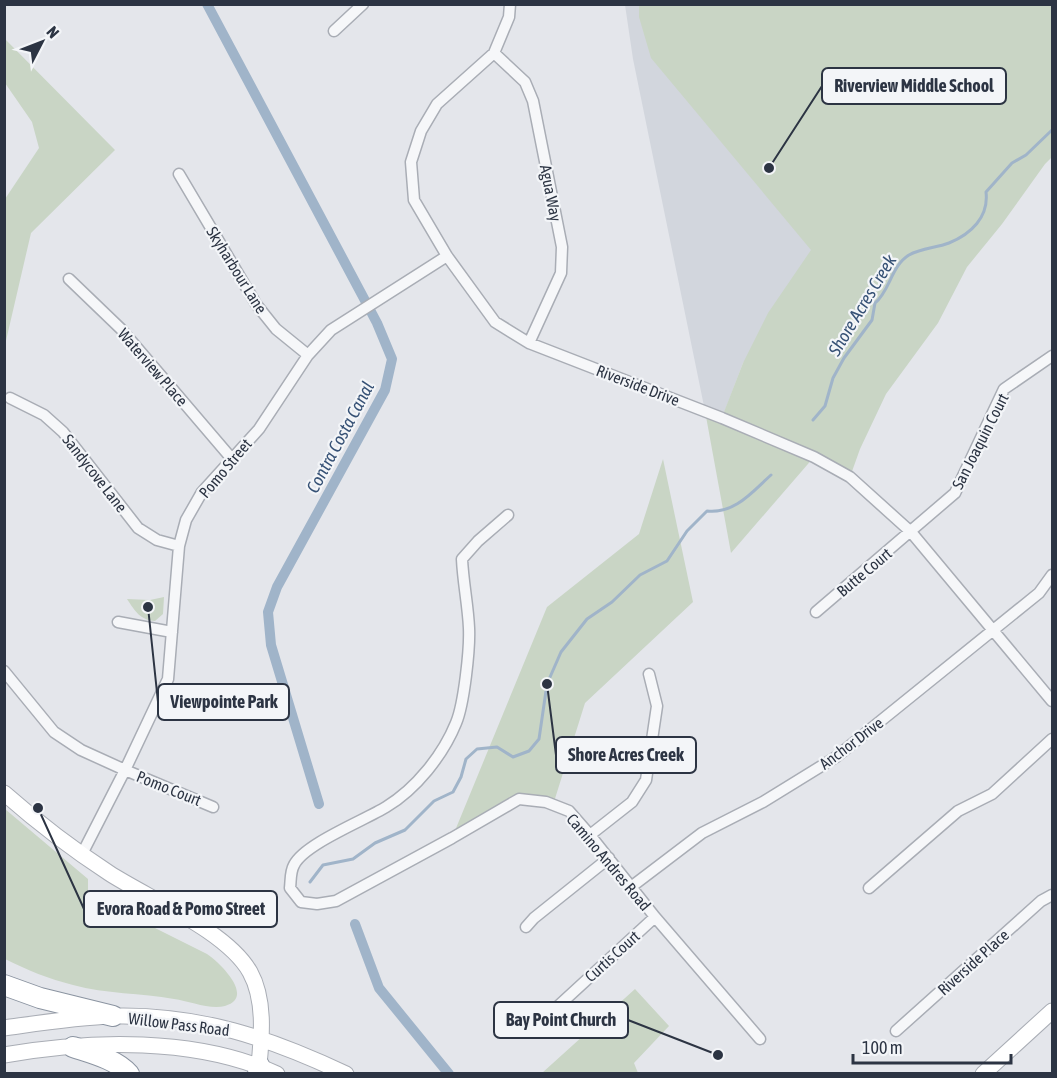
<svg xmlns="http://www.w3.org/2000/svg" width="1057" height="1078" font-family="'Asap Condensed',sans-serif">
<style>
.built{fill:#d2d6dd}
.green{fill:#c9d5c5}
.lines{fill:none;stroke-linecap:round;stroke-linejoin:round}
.stream{stroke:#a0b4c9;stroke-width:3}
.canal{stroke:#a0b4c9;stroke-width:10}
.street-casing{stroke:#a9adb5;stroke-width:13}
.secondary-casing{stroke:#a9adb5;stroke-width:17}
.highway-casing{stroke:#8b94a1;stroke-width:22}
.street{stroke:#f6f7f9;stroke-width:10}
.secondary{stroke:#fff;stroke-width:15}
.highway{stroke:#fff;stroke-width:20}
.labels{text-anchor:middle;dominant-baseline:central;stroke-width:4.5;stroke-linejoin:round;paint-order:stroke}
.street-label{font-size:16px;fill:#2c3443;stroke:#f3f5f8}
.water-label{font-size:18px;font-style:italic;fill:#375276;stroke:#f3f5f8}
.leader{fill:none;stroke:#2c3443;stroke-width:2}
.callout-dot{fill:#2c3443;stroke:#f3f5f8;stroke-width:2}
.callout{fill:#f3f5f8;stroke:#2c3443;stroke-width:2}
.callout-label{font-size:18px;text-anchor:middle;font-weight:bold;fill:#2c3443}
</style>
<rect width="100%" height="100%" fill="#e4e6eb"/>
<!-- built -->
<path class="built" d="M625,5H1052L743,363L722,418L705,411L633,59Z"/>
<!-- green -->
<path class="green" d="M639,4L1052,5V157L1045,164L1002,224L967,267L938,323L886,394L860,449L850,477L814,457L731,553L705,411L722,417L743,363L768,313L811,250L651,58L639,17Z
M5,39L115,150L31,233L5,345V199L39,148L32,122L5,83Z
M663,459L693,602L585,703L553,805L519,799L452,838L547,607L639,534Z
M164,597L163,614L155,621C140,620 135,611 127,599L150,600Z
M5,809L88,879V890L91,896L207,954C219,962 256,997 225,1006C210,1010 189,1001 174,999C141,993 106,994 73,985C49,979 27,970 5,959Z
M635,989L669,1026L634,1063L638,1073H542Z"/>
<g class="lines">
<!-- stream -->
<path class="stream" d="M813,420L825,406L833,378L844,358L872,320L875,303C890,291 891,266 909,255C921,248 936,248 949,243C971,234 989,217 986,192L1012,163L1026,155L1052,130
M310,882L323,865L353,859L375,843L405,830L434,801L453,792L461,777L466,759L477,749L497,747L513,757L529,751L539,739L547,684L561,652L587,619L612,602L640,575L667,561L687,531L707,511C735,514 752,492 771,475"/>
<!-- canal -->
<path class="canal" d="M207,4L377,323L392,359L385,390L277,587L268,612L271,645L319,804
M355,924L379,988L449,1074"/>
<!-- street casing -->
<g class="street-casing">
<path id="street" d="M510,4L509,17L494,53L437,104L421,131L411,162L414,200L447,256L495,322L529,343L722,418L814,457L850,477L911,532L1052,701
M334,31L363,4
M494,53L525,82L533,101L562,247L561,273L529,343
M179,174L256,304L276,329L308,355
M69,279L121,329L232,459
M10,398L44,415L63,432L138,528L157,540L179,546
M508,515L478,541L462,559C463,582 468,605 469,628C470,649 464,704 456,723C443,755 416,789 386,807C365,820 304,844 294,865C290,872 291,880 290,888L301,902L317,904L336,901L452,838L519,799L546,802L569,811L590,835L655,917L760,1039
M816,612L955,493L1004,389L1052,356
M118,622L172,632
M4,671L54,732L81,750L125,770L213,807
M590,835L632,802L646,780L657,706L649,674
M82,854L125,770L168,679L179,546L186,520L202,492L259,429L308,355L331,330L447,256
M631,887L702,833L763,802L836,757L1039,593L1052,575
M869,888L958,811L992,794L1052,739
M526,927L534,918L609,858
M543,1020L655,917
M896,1031L1041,901L1052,895"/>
</g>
<!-- secondary casing -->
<g class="secondary-casing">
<path id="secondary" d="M4,793C37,822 72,849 109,873C149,899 227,931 250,972C265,999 262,1035 259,1065
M4,1028C40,1023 77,1017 114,1016C199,1014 270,1038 346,1074
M4,1055C91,1040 196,1037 277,1074
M983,1074L1052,1011"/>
</g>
<!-- highway casing -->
<g class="highway-casing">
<path id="highway" d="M4,985L40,998L113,1016
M73,1047C91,1053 116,1059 129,1074
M258,1074L259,1065"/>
</g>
<!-- street -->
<use href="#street" class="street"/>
<!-- secondary -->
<use href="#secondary" class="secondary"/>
<!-- highway -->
<use href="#highway" class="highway"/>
</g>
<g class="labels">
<!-- street labels -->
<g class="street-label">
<text transform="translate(551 193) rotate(79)">Agua Way</text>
<text transform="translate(237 270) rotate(58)">Skyharbour Lane</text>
<text transform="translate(153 367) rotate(49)">Waterview Place</text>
<text transform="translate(638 385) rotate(21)">Riverside Drive</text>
<text transform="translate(980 441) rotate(-63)">San Joaquin Court</text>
<text transform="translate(225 468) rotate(-50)">Pomo Street</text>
<text transform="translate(95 473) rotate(52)">Sandycove Lane</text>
<text transform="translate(864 572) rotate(-40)">Butte Court</text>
<text transform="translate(851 743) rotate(-37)">Anchor Drive</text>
<text transform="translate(169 788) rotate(22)">Pomo Court</text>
<text transform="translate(609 862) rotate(50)">Camino Andres Road</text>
<text transform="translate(612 956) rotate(-42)">Curtis Court</text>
<text transform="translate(973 962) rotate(-42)">Riverside Place</text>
<text transform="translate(179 1024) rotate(7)">Willow Pass Road</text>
</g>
<!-- water labels -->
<g class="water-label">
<text transform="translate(862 305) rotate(-59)">Shore Acres Creek</text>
<text transform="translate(340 437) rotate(-62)">Contra Costa Canal</text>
</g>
</g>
<!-- callouts -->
<path class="leader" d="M769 168L822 86M148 607L158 702M547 684L556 755M38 808L84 909M718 1055L628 1020"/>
<g class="callout-dot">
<circle cx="769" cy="168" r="6"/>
<circle cx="148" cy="607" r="6"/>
<circle cx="547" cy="684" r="6"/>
<circle cx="38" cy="808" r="6"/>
<circle cx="718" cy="1055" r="6"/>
</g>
<g class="callout">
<rect x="822" y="68" width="184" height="36" rx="6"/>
<rect x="158" y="684" width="131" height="36" rx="6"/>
<rect x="556" y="737" width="140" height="36" rx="6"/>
<rect x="84" y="891" width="193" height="36" rx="6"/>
<rect x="494" y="1002" width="134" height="36" rx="6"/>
</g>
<g class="callout-label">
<text x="914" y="92">Riverview Middle School</text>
<text x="224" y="708">Viewpointe Park</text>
<text x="626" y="761">Shore Acres Creek</text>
<text x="181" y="915">Evora Road &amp; Pomo Street</text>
<text x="561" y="1026">Bay Point Church</text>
</g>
<!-- border -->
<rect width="1057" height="1078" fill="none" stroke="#2c3443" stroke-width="12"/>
<!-- north arrow -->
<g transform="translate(42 42) rotate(48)" stroke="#f3f5f8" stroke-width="4.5" paint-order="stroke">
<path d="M0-4.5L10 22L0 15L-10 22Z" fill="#2c3443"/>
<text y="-9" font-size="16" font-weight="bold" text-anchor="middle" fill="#2c3443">N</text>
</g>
<!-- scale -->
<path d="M853 1054v9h158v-9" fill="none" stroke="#2c3443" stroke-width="3"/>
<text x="862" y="1054" font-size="18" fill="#2c3443" stroke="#f3f5f8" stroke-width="4.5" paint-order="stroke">100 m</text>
</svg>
